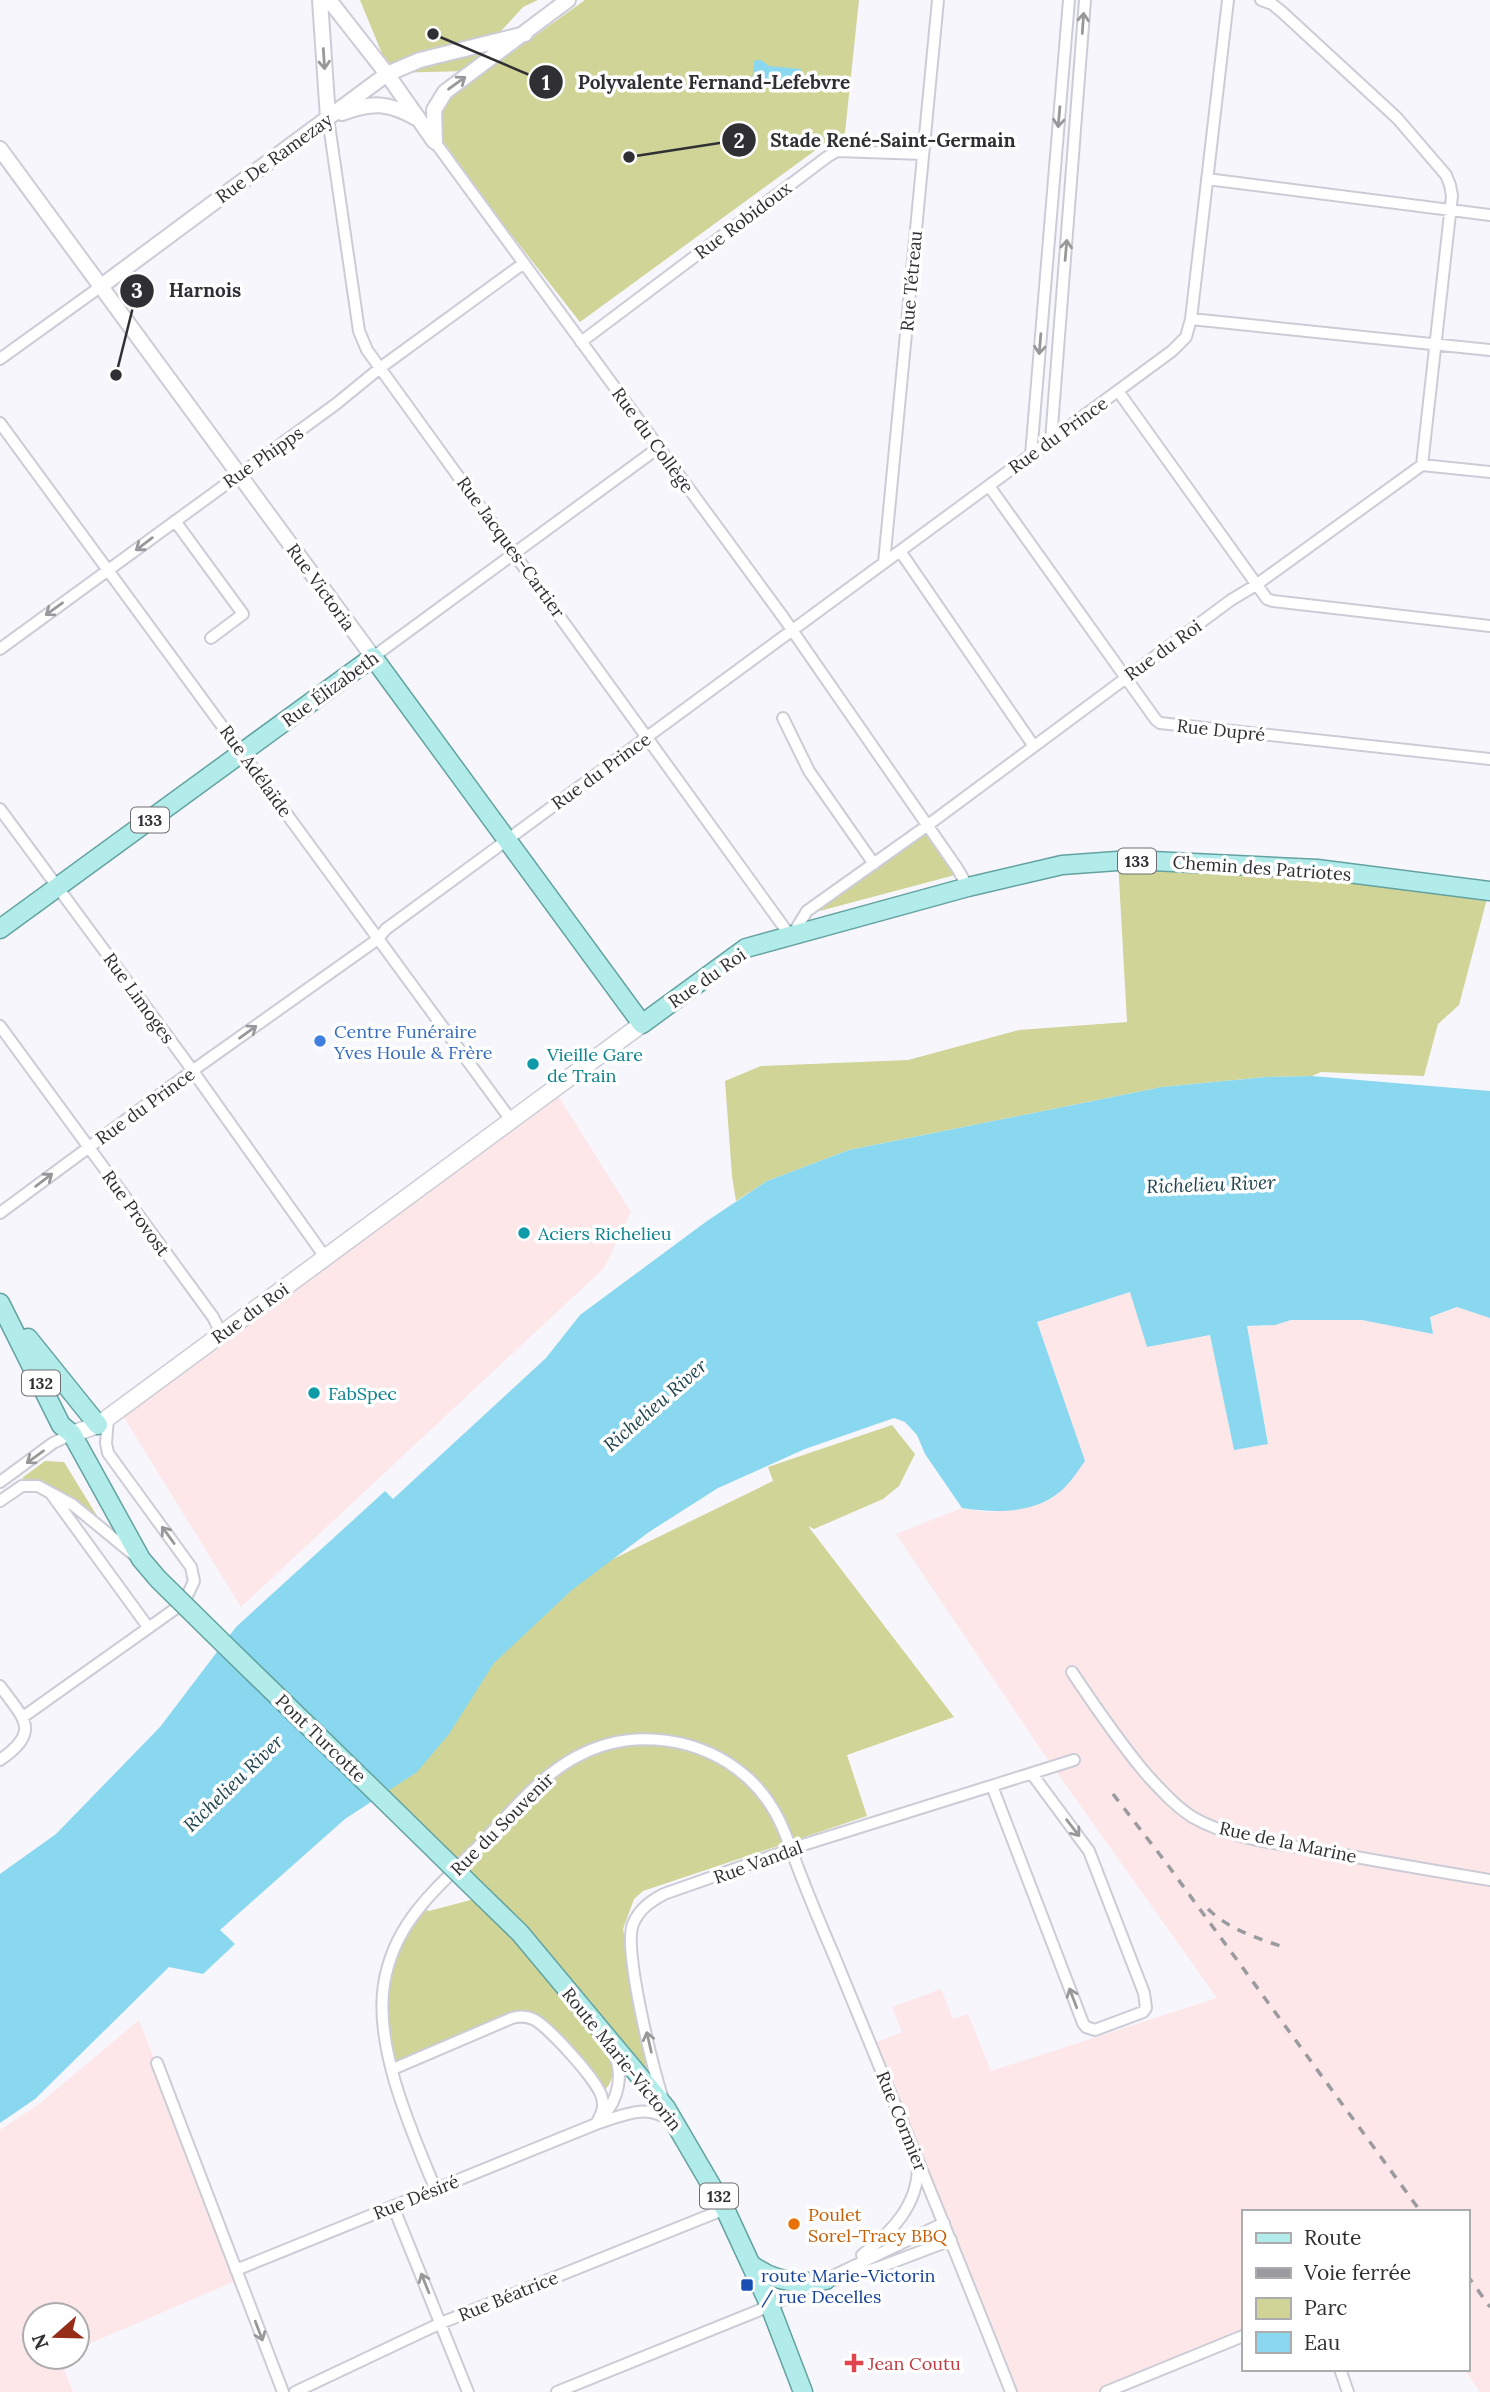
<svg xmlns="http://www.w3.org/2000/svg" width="1490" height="2392" font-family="Lora,serif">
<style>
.industrial{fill:#fde7e9}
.green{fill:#d0d497}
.water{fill:#8ad8ef}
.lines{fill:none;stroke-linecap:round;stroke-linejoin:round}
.minor-casing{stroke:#ccccd7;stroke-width:14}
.tertiary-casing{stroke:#ccccd7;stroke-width:18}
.secondary-casing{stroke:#ccccd7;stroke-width:19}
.primary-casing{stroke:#63a2a1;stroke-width:21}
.minor{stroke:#fff;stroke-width:10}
.tertiary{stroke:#fff;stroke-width:14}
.secondary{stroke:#fff;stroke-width:16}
.primary{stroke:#b2ecea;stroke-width:18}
.rail{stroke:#9a9a9f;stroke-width:3.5;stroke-dasharray:9 9;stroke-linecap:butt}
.primary-bridge-casing{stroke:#63a2a1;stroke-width:21;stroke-linecap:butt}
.primary-bridge{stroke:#b2ecea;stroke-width:18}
.oneway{stroke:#98989a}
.shop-dot{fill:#3f7fe0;stroke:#fff;stroke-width:2.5}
.culture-dot{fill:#0f9aa8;stroke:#fff;stroke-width:2.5}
.food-dot{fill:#e8710a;stroke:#fff;stroke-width:2.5}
.transit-dot{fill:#1a4fb4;stroke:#fff;stroke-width:2.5}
.health-dot{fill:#e0444e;stroke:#fff;stroke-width:2.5}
.labels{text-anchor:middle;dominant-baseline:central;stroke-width:7;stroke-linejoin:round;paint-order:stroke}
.shield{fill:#fff;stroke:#6e6e71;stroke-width:2}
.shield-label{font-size:16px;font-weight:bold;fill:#303034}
.street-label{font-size:18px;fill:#303034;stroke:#fff}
.shop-label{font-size:18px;fill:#366cbe;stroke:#fff;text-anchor:start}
.culture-label{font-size:18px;fill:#0d838f;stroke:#fff;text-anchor:start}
.food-label{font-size:18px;fill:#c56008;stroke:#fff;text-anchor:start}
.transit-label{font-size:18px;fill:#164399;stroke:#fff;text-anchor:start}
.health-label{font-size:18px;fill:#be3a42;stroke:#fff;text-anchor:start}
.water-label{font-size:19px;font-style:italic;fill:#20444e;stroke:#fff}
.leader{fill:none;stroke:#303034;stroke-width:2.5}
.callout-dot{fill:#303034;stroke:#fff;stroke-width:2.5}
.mark-label{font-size:21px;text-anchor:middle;font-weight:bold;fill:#fff}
.callout-label{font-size:19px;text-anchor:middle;font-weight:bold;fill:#303034;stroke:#fff;stroke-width:7;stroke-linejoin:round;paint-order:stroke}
</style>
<rect width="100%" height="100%" fill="#f7f6fd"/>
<!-- industrial -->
<path class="industrial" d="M557,1094L631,1212L604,1268L241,1607L123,1416Z
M1130,1292L1210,1334L1234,1449L1268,1443L1247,1326L1275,1325L1290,1320H1362L1432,1334L1430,1317L1458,1307L1490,1318V2392H1480L1464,2369H1467V2212H1243V2333L1104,2392H1011L870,2045L902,2032L892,2007L941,1989L953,2019L968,2014L991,2071L1217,1998L1043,1753L896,1534L962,1508L987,1512L1015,1510L1037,1322Z
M139,2020L240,2279L77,2349V2315H35V2357H59L73,2392H0V2130L39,2104Z"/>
<!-- green -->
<path class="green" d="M360,0H538L523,7L465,71L390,73Z
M585,0H859L844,142L834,141L824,144L580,322L503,224L440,137V111L447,99Z
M927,828L959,874L812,913Z
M1118,861L1317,869L1488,895L1459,1005L1438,1024L1424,1076L1321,1072L1312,1076L1266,1077L1162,1087L849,1150L767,1181L736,1201L732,1176L725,1081L761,1066L908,1060L1019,1030L1127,1022Z
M892,1425L915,1454L899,1486L883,1499L814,1529L808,1526L954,1717L847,1755L867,1816L643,1891L634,1899L623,1929L659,2088L616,2056C614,2072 613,2082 602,2094L594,2082L527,2017L393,2069L389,2054L384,1982L419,1907L429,1911L482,1897L377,1782L568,1581L773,1481L768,1467Z
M45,1461L64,1462L110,1537L37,1485L22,1478Z"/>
<!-- water -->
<path class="water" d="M758,60H761L769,66L801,69L799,89L752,84L754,61Z
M1312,1076L1490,1091V1318L1457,1307L1430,1317L1433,1334L1362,1320H1291L1275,1325L1247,1326L1268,1444L1234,1450L1210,1335L1147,1347L1130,1292L1037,1322L1085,1461C1078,1471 1070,1483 1061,1491C1034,1514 995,1513 962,1508L925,1454L917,1435L905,1422L894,1418L805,1449L718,1488L649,1532L572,1590L494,1663L449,1734L417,1772L345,1819L220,1930L235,1944L203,1974L169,1967L35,2099L0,2123V1874L56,1834L160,1727L236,1627L385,1491L393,1499L546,1358L580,1315L707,1221L767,1181L849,1150L1162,1087L1266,1077Z"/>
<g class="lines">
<!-- minor casing -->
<g class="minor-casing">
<path id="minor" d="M1261,0L1272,4L1282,12L1397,118L1446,175L1450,185L1452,196L1422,465
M328,118L359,331L367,350L791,937L807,911L928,825L1231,600L1256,585L1422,465L1490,472
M435,142L783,617L957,868L968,887
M1207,179L1490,215
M1191,319L1490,350
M581,342L827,157L837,151L923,154
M0,359L100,287
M1118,391L1267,599L1273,601L1490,626
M0,423L511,1120
M1051,440L1085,0
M1031,455L1069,0
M989,486L1156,720L1160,723L1490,759
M175,521L243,614L211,638
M900,551L1033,745
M884,563L938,0
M0,649L336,404L380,368L524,263
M373,657L658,448
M783,718L809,771L874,864
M0,809L185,1060L325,1257
M0,1026L213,1317L221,1333
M0,1213L192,1071L378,939L386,929L1172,351L1186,337L1191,319L1228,0
M108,1418L106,1443L108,1453L191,1567L194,1581L188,1594
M0,1482L53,1443L72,1434
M52,1495L148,1627
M0,1501L22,1486H38L73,1505L134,1555
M1072,1672C1096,1708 1119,1742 1147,1775C1161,1790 1176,1807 1194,1818C1231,1839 1281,1844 1322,1851C1378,1861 1434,1871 1490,1880
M0,1686C25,1720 41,1731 0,1760
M23,1717L175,1609
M992,1786L1083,2023L1086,2027L1095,2030L1143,2012L1146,2008L1144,1993L1089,1851L1032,1774
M157,2063L283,2392
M393,2069L512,2018C519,2016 526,2016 533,2019C548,2026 599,2082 602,2098C605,2108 601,2115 596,2124
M663,2099C653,2070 623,1949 633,1924C639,1909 651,1901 664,1894L806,1844L1074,1760
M602,2117C619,2100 624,2073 613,2051
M435,2188C411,2130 374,2047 384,1984C394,1923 434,1891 475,1850C506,1818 537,1778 576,1757C632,1726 703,1737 749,1779C777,1805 786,1835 798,1868C810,1899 822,1928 835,1958C894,2102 954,2247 1011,2392
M393,2206L468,2392
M862,2255C892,2232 918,2205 918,2166
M236,2270L596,2124C621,2116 647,2102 670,2121
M834,2280L880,2267L951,2240
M1340,2369L1348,2392
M295,2392L441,2323L725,2209
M557,2392L770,2306L944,2223
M1106,2392L1243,2336"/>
</g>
<!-- tertiary casing -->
<g class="tertiary-casing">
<path id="tertiary" d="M320,0L328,118
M329,0L387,74L434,141
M342,113C372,102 388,102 416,118
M435,142L434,110L445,92L568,0
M0,149L373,657
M100,287L387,74L420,60L525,34"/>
</g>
<!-- secondary casing -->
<g class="secondary-casing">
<path id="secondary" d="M72,1434L98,1425L642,1024"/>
</g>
<!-- primary casing -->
<g class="primary-casing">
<path id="primary" d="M0,929L373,657L642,1024L746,948L968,887L1062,865L1131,860L1317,869L1490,891
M0,1303L61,1425L72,1434L141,1559L158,1579
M28,1338L98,1425
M225,1645L383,1799
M483,1897L520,1933L666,2108L725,2209L770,2306L803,2392
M752,2265C774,2282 799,2285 826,2280"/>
</g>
<!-- minor -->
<use href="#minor" class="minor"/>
<!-- tertiary -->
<use href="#tertiary" class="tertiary"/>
<!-- secondary -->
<use href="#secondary" class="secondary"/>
<!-- primary -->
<use href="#primary" class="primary"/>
<!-- rail -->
<path class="rail" d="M1113,1794L1164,1860L1421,2212
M1208,1909C1231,1931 1258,1938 1286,1948
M1467,2275L1490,2307"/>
<!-- primary-bridge casing -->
<g class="primary-bridge-casing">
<path id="primary-bridge" d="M158,1579L225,1645
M383,1799L483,1897"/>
</g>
<!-- primary-bridge -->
<use href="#primary-bridge" class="primary-bridge"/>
</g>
<!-- one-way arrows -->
<defs><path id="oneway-shaft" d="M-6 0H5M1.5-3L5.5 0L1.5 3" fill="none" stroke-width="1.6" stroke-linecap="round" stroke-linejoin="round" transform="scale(1.75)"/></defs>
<g class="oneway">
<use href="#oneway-shaft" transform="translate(1083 23) rotate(-86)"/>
<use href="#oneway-shaft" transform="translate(324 59) rotate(86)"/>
<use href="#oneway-shaft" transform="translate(457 83) rotate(-36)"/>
<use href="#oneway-shaft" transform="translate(1059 117) rotate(95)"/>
<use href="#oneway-shaft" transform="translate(1066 250) rotate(-85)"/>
<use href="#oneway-shaft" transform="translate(1040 344) rotate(95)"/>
<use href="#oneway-shaft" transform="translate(144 544) rotate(143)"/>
<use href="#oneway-shaft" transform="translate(54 609) rotate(144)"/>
<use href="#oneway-shaft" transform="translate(248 1032) rotate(-36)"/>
<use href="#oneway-shaft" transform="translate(44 1180) rotate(-37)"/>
<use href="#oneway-shaft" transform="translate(35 1457) rotate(144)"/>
<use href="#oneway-shaft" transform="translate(168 1535) rotate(-126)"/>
<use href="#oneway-shaft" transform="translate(1073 1828) rotate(52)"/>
<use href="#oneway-shaft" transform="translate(1073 1998) rotate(-111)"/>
<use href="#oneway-shaft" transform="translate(649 2042) rotate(-103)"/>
<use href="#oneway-shaft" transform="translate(425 2283) rotate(-112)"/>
<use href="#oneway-shaft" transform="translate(259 2331) rotate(69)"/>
</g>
<!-- markers -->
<circle class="shop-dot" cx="320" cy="1041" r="7"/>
<g class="culture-dot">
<circle cx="533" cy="1064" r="7"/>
<circle cx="524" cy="1233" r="7"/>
<circle cx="314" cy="1393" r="7"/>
</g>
<circle class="food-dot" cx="794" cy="2224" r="7"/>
<rect class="transit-dot" x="740" y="2278" width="14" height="14" rx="3.5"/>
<path class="health-dot" d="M850.5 2352.5h7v7h7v7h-7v7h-7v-7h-7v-7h7z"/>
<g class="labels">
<!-- shield labels -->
<g class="shield">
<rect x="131" y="807.5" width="38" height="25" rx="5"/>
<rect x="1118" y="848.5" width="38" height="25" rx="5"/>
<rect x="22" y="1370.5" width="38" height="25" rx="5"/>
<rect x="700" y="2183.5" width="38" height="25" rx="5"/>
</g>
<g class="shield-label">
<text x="150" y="820">133</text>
<text x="1137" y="861">133</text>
<text x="41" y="1383">132</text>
<text x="719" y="2196">132</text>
</g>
<!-- street labels -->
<g class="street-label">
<text transform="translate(274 158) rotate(-36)">Rue De Ramezay</text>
<text transform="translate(743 220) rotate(-37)">Rue Robidoux</text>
<text transform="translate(911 281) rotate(-85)">Rue Tétreau</text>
<text transform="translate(1058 435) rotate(-36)">Rue du Prince</text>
<text transform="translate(653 440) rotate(54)">Rue du Collège</text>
<text transform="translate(263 457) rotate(-35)">Rue Phipps</text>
<text transform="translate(511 547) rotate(54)">Rue Jacques-Cartier</text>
<text transform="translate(321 587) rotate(54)">Rue Victoria</text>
<text transform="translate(1163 650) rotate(-36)">Rue du Roi</text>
<text transform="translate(330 689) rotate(-36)">Rue Élizabeth</text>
<text transform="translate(1221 730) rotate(6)">Rue Dupré</text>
<text transform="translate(256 771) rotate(54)">Rue Adélaïde</text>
<text transform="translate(601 771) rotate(-36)">Rue du Prince</text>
<text transform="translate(1262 868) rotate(4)">Chemin des Patriotes</text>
<text transform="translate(707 978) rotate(-35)">Rue du Roi</text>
<text transform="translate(139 998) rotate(54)">Rue Limoges</text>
<text transform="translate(145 1106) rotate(-36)">Rue du Prince</text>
<text transform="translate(136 1213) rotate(54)">Rue Provost</text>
<text transform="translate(250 1313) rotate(-36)">Rue du Roi</text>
<text transform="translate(321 1738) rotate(44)">Pont Turcotte</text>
<text transform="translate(502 1824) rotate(-45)">Rue du Souvenir</text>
<text transform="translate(1288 1842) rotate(12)">Rue de la Marine</text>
<text transform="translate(758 1862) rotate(-20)">Rue Vandal</text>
<text transform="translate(622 2059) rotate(51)">Route Marie-Victorin</text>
<text transform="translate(902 2121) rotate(68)">Rue Cormier</text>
<text transform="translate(416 2197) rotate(-22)">Rue Désiré</text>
<text transform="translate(508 2296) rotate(-22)">Rue Béatrice</text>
</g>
<!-- shop labels -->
<g class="shop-label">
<text x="334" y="1031">Centre Funéraire<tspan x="334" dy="21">Yves Houle &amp; Frère</tspan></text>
</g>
<!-- culture labels -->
<g class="culture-label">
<text x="547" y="1054">Vieille Gare<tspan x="547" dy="21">de Train</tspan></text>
<text x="538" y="1233">Aciers Richelieu</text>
<text x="328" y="1393">FabSpec</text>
</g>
<!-- food labels -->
<g class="food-label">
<text x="808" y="2214">Poulet<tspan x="808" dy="21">Sorel-Tracy BBQ</tspan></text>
</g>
<!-- transit labels -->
<g class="transit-label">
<text x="761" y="2275">route Marie-Victorin<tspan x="761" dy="21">/ rue Decelles</tspan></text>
</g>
<!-- health labels -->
<g class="health-label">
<text x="868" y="2363">Jean Coutu</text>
</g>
<!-- water labels -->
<g class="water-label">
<text transform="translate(1211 1184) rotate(-2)">Richelieu River</text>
<text transform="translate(655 1405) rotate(-41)">Richelieu River</text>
<text transform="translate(233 1783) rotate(-44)">Richelieu River</text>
</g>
</g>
<!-- callouts -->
<path class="leader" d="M433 34L546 82M629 157L739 140M116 375L137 291"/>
<g class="callout-dot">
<circle cx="433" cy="34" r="7"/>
<circle cx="629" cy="157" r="7"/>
<circle cx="116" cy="375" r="7"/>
<circle cx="546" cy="82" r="18"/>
<circle cx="739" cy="140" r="18"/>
<circle cx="137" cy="291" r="18"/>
</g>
<g class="mark-label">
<text x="546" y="90">1</text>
<text x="739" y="148">2</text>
<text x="137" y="298">3</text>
</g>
<g class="callout-label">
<text x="714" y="89">Polyvalente Fernand-Lefebvre</text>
<text x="893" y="147">Stade René-Saint-Germain</text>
<text x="205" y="297">Harnois</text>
</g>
<!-- legend -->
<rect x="1242" y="2210" width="228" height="161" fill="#ffffff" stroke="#acacae" stroke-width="2"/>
<rect x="1256" y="2233" width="35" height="10" fill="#b2ecea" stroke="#acacae" stroke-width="2"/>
<text x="1304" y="2245" font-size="21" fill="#303034">Route</text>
<rect x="1256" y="2268" width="35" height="10" fill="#9a9a9f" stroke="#acacae" stroke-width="2"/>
<text x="1304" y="2280" font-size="21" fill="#303034">Voie ferrée</text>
<rect x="1256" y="2298" width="35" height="21" fill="#d0d497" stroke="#acacae" stroke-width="2"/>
<text x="1304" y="2315" font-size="21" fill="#303034">Parc</text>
<rect x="1256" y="2332" width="35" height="21" fill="#8ad8ef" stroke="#acacae" stroke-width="2"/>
<text x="1304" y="2350" font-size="21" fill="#303034">Eau</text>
<!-- north arrow -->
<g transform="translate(56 2336) rotate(250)"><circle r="33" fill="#ffffff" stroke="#acacae" stroke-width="2"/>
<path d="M0-5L12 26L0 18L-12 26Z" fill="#962d19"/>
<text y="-10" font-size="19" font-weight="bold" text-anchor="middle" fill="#303034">N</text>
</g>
</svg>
